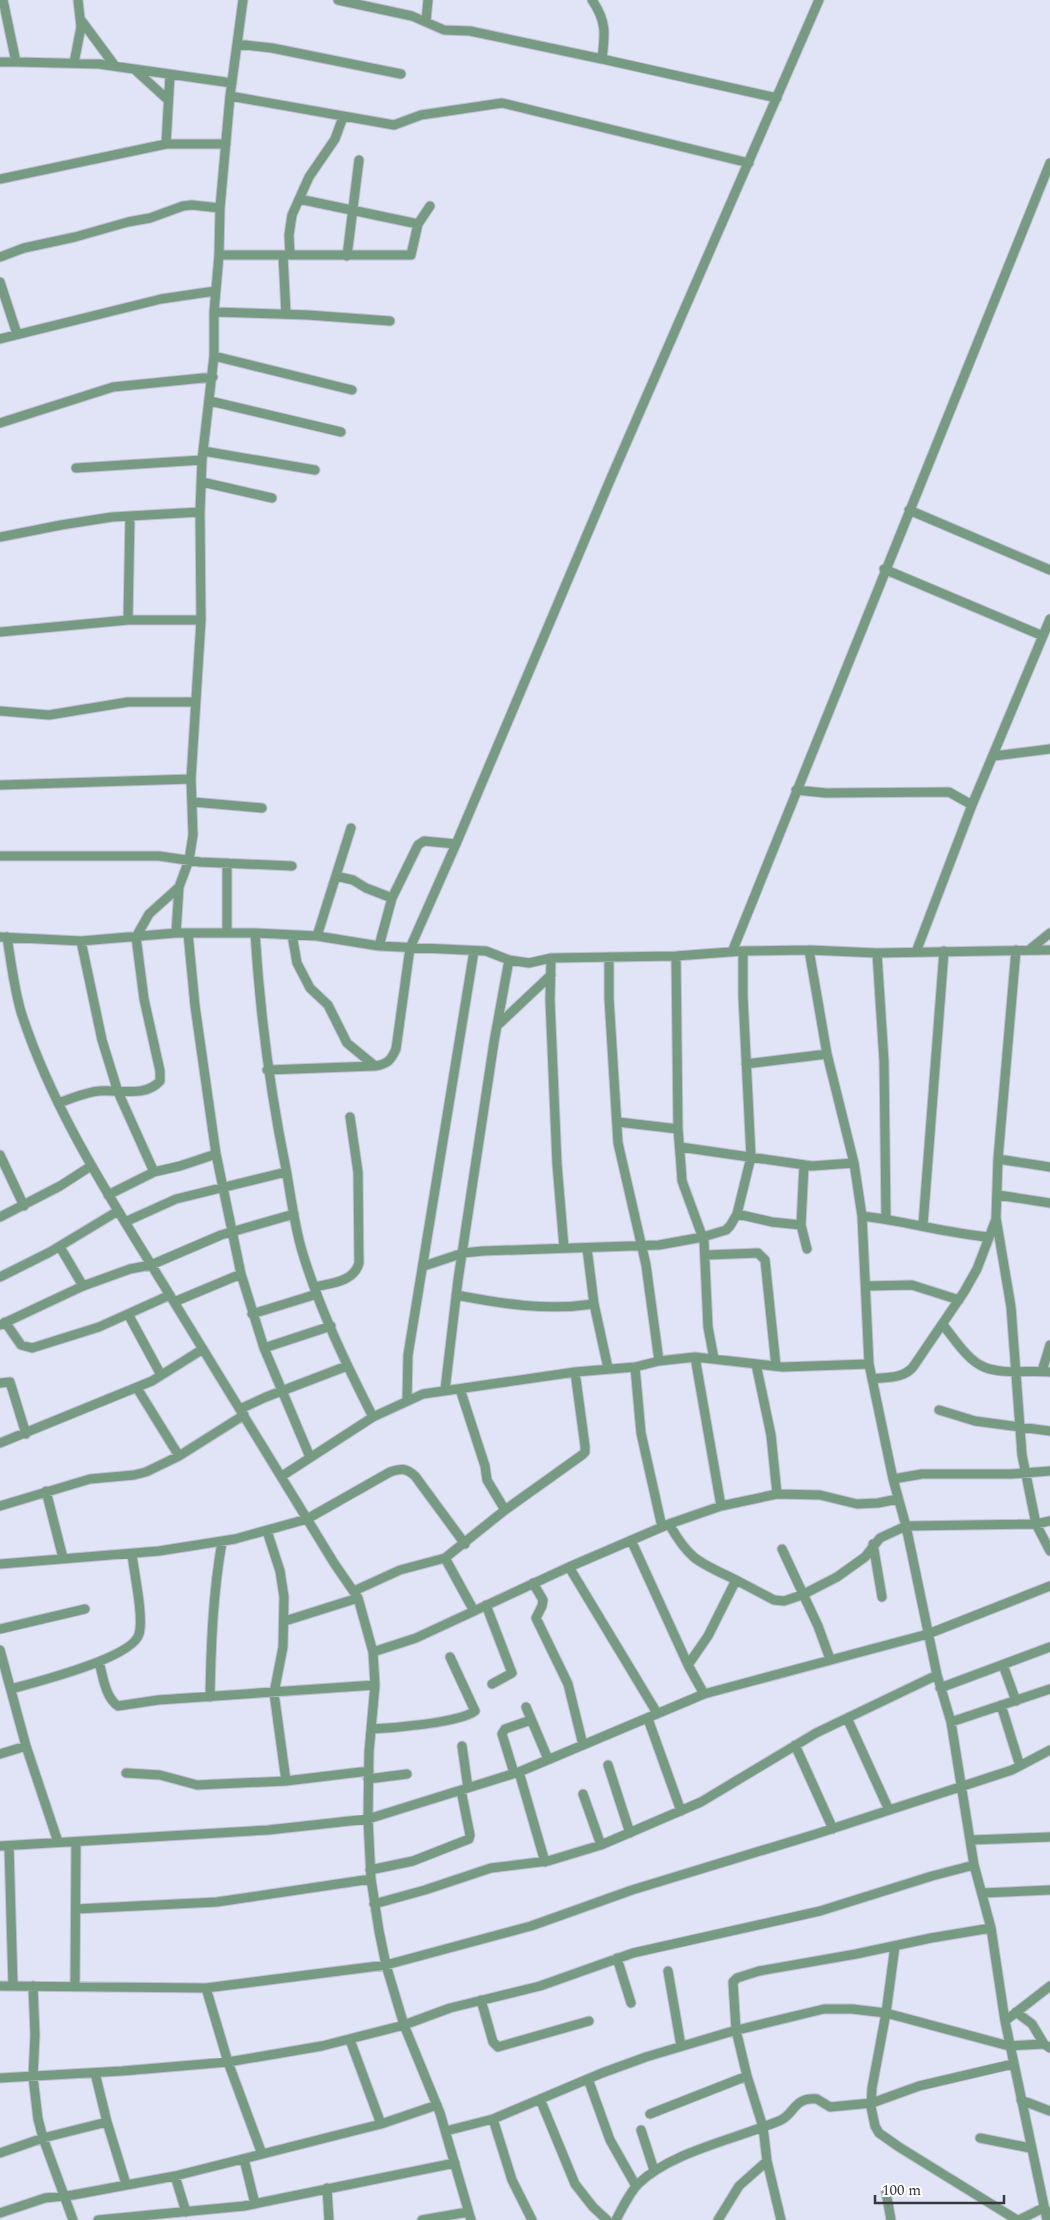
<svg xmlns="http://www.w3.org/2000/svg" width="1050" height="2220" font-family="Spectral,serif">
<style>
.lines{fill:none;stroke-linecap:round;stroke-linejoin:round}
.street-casing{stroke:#bfc1d2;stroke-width:11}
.street{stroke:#779a83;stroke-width:9}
</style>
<rect width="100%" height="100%" fill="#e1e4f7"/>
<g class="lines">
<!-- street casing -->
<g class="street-casing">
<path id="street" d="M3,0L16,62L99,64L232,83
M338,0L412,16L444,30L470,31L602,59C605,34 607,22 592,0
M81,20L115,66
M426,21L428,0
M237,44L272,48L401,74
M602,59L777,98
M0,62H16
M74,63L81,27L78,0
M134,69L167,99
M230,96L394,125L421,115L502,103L749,163
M166,144L170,75
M0,179L166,144H226
M299,199L418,224L430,206
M219,255H411L418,224
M283,255L286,314
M290,255L289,235L292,215L309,177L335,139L343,117
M347,256L359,160
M0,257L24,248L75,237L128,222L150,218L183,206L192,205L220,208
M0,282L17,334
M214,312L308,315L390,321
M0,339L161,299L215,291
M214,356L352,390
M210,401L341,432
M0,423L113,387L213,377
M203,451L315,470
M76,468L202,460
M202,482L272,498
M909,510L1050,570
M0,537L61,525L112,517L200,512
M884,569L1043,636
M128,620L130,516
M0,632L128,620H201
M0,711L49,715L128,702H196
M994,756L1050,749
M0,785L191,779
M796,790L826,793L949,792L972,805
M193,802L262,808
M0,856H159L200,862L292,866
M227,863V933
M336,876L353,880L366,888L392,898
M176,933L179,887L189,860L193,835L191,779L201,620L200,512L202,460L214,356V312L219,255L220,208L230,96L243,0
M188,933L195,1006L216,1154L241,1274L264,1348L310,1457
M255,933C260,1013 270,1091 286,1169C291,1196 294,1224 302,1251C319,1308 346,1364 373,1417
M292,935L297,963L310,988L328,1005L347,1043L375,1066
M317,936L351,828
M0,937L81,941L176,933H255L317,936L379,946L486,951L509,960L529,963L551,958L676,956L743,951L809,950L877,953L1050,950
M7,937C11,962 14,988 21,1012C55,1117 117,1208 174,1302C228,1389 281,1476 334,1563L358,1598L373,1652L375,1685L369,1752L368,1819L371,1879L379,1931L386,1965L404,2025L440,2113L471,2220
M81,941L102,1040L118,1092L154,1172
M379,946L392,898L418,845L424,841L456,844
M809,950L827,1054L854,1163L862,1216L869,1364L893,1479L906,1526L937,1675L951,1722L974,1865L991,1928L1005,2021L1047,2220
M1016,950L998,1159L996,1218L1011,1307L1022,1455L1036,1524L1050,1551
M1029,950L1050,933
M732,952L1050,163
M916,952L972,805L1050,619
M877,953L884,1061L886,1219
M676,956L678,1129L681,1166L682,1181L704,1241L708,1327L714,1359
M609,957V998L618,1143L646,1265L659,1361
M551,958L550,1000L557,1164L564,1248
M499,1024L551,975
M746,1064L827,1054
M267,1070L375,1066C388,1064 391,1060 396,1049L410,948L456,844L611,478L819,0
M58,1103C71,1099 85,1092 99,1091C119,1089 145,1098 160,1081V1071L144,999L136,937L149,914L179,887
M618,1122L678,1129
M680,1147L812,1166L854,1163
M0,1155L24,1206
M998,1159L1050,1167
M804,1165L801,1225L807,1249
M108,1195L154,1172L180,1166L216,1154
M998,1195L1050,1203
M737,1214L772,1222L801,1225
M862,1216C905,1221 946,1233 988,1237
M0,1217L60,1186L91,1166
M125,1222L176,1199L286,1172
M923,1225L944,951
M60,1247L83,1286
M706,1255L758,1253L765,1260L776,1366
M424,1266L463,1253L483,1251L659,1245L703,1237L726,1230L730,1226L737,1214L751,1157L743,997V951
M0,1277L50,1252L118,1211
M866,1286L912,1285L959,1300
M315,1287C331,1283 354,1282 359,1263L358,1172L350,1117
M456,1295C503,1304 546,1311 594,1304L587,1248
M174,1302L241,1274
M594,1304L608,1368
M128,1314L161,1375
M252,1314L317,1294
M5,1322L21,1345L32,1348L99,1327L170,1295
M0,1325L83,1286L130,1269L151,1265L221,1235L294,1214
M943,1325C954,1338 967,1360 984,1367C1003,1375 1029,1370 1050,1372
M264,1348L331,1326
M695,1357L721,1506
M756,1364L771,1435L777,1494
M635,1367L641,1433L662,1527
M1042,1371L1050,1345
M872,1379C886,1377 903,1379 913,1367L964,1292L977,1269L996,1219
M0,1383L10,1382L26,1434
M137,1388L179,1456
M460,1389L485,1466L487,1480L505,1510
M445,1390L458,1280L494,1042L509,960
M407,1400L408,1355L474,951
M240,1409L266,1397L347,1366
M939,1410L975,1421L1050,1431
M0,1443L152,1381L203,1349
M282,1476L373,1417L423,1394L575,1372L635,1367L659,1361L695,1357L783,1367L869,1364
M893,1479L922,1474H1011L1050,1471
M46,1491L63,1558
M0,1506L90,1479L134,1475L146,1472L179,1456L244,1415
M669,1524C690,1561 699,1562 736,1580
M267,1531L280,1571L284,1597L283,1647L274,1693L286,1781
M631,1540L688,1665L704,1694
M873,1544L882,1597
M782,1549L818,1626L830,1659
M445,1558L474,1611
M0,1564L159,1551L235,1539L307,1519L390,1472C401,1468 406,1468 415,1476L465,1544
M569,1567L657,1713
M533,1583L543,1600L542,1606L536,1618L568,1684L583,1745
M354,1591L400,1570L445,1558L505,1510L582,1455L585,1452V1446L575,1372
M486,1605L512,1673L492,1684
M285,1621L358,1598
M0,1629L85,1609
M0,1650L26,1746L58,1842
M373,1652L416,1638L569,1567L669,1524L721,1506L777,1494L820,1495L857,1504L878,1503L898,1499
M99,1662C103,1676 105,1697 118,1706L158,1700L375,1685
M688,1665L708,1636L736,1580L774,1600L784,1601L802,1595L837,1577L865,1557L880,1538L906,1526L1036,1524L1050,1521
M1003,1665L1016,1701
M940,1688L1050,1647
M11,1689C36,1682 133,1658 139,1634C144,1617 134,1573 132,1554
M210,1697C211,1644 213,1593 222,1542
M1001,1705L1020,1766
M526,1707L548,1759
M847,1718L889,1810
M648,1719L681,1811
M951,1722L1050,1689
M371,1729C392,1728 459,1723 475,1711L450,1657
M795,1745L833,1829
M462,1746L468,1788
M0,1754L26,1746
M608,1765L630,1833
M519,1772L545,1862
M126,1773L160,1775L197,1785L286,1781L369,1771
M514,1773L502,1734L505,1729L531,1720
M368,1779L407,1774
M583,1794L601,1845
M971,1840L1050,1837
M0,1846L268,1830L368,1819L519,1772L704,1694L928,1634L1050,1586
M9,1846L13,1986
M370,1870L413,1861L469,1839L470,1835L461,1790
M982,1893L1050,1890
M374,1904L425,1890L491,1868L548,1861L601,1845L701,1802L816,1733L937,1675
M76,1909L217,1902L371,1879
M895,1946L886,2013L872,2088L871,2107L875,2126L879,2133L899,2147L1017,2220
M617,1958L631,2003
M668,1971L681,2046
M0,1986L206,1988L386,1965L531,1926L632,1890L816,1834L1012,1770L1050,1750
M33,1986L35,2035L33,2077L38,2119L43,2138L73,2220
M75,1986L76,1842
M206,1988L228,2062L262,2154
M481,2000L493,2042L498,2047L589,2021
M1016,2012L1032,2024L1044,2044
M1005,2021L1050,1986
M350,2040L381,2124
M95,2073L107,2122L126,2184
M0,2078L122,2071L228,2062L322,2046L404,2025L450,2008L540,1986L633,1953L820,1911L932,1876L974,1865
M588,2079L610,2140L636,2186
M540,2099L575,2184L593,2207L607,2220
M1021,2100L1050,2111
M650,2114L747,2076
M493,2119L512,2180L532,2220
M641,2130L654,2170
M446,2131L493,2119L602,2073L646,2057L733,2031L824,2009H852L886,2013L1009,2046L1044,2044L1050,2048
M980,2138L1030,2148
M0,2153L43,2138L107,2122
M244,2159L255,2204
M175,2176L186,2212
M327,2188L329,2220
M886,2192L891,2220
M0,2213L45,2198L73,2195L175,2176L381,2124L437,2105
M98,2220L244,2206L455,2163
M422,2220L468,2212
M616,2220C622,2208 629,2194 638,2184C672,2151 737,2139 781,2120C795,2113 794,2097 817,2099L830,2107L872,2103L919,2086L1013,2064
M718,2220L739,2186L767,2161
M781,2220L767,2161L763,2127L747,2076L736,2030L733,1982L737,1978L759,1971L856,1954L931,1938L991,1928
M1019,2220L1043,2208L1046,2210"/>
</g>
<!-- street -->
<use href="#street" class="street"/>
</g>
<!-- scale -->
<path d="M875 2195v8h129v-8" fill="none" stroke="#36373f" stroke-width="2.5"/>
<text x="882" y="2195" font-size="15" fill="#36373f" stroke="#ffffff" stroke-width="4" paint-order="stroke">100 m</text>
</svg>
